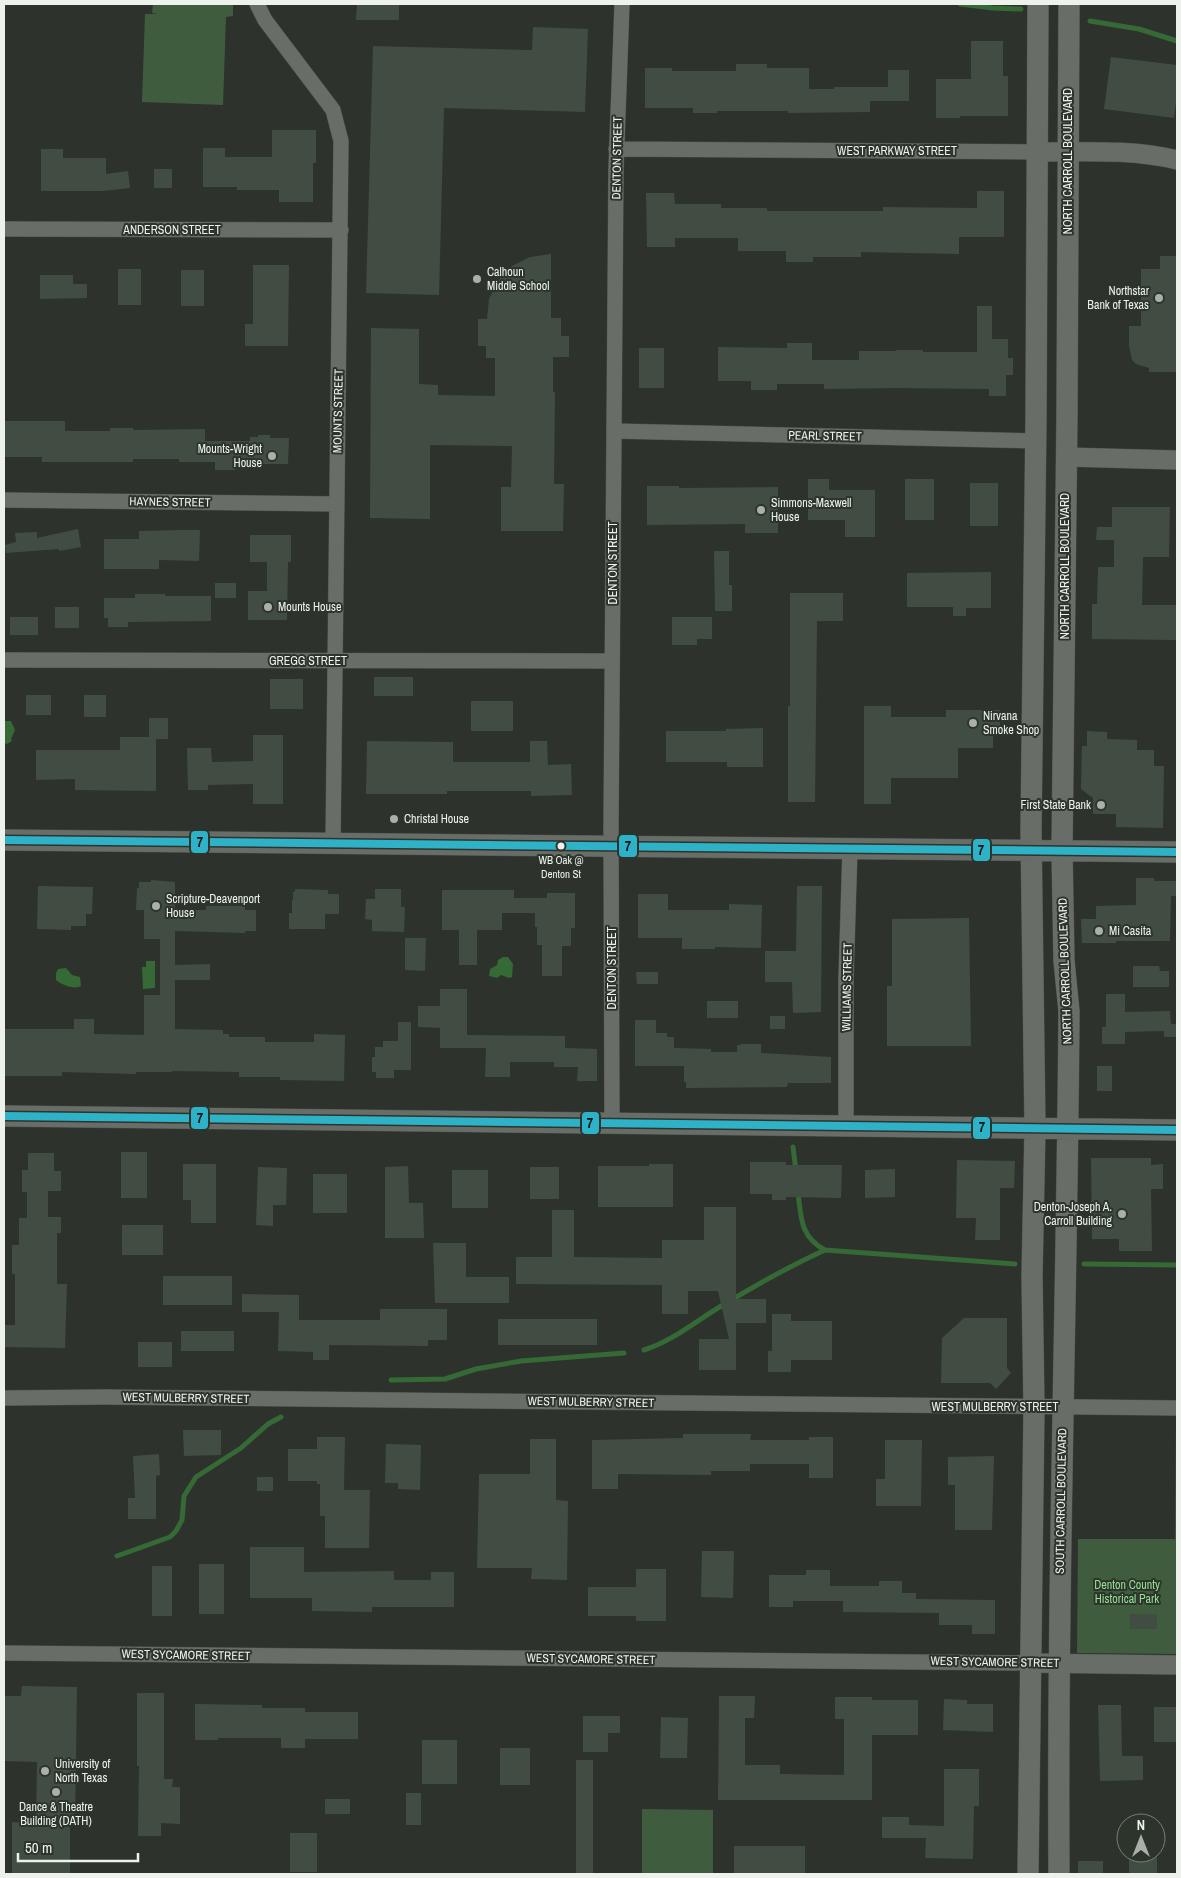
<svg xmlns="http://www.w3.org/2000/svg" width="1181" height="1878" font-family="'Archivo Narrow',sans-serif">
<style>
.green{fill:#405c3f}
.water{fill:#356935}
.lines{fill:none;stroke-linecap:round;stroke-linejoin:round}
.stream{stroke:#356935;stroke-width:5}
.building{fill:#414d42}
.minor-casing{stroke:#4a4d4a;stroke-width:16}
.tertiary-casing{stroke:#4a4d4a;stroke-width:20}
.secondary-casing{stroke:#4a4d4a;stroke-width:22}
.minor{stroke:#696d68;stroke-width:15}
.tertiary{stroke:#696d68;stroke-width:19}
.secondary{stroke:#696d68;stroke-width:21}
.bus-1-casing{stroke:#2c342b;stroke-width:11}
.bus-1{stroke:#2db2c7;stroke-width:8}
.poi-dot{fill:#aaafaa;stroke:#2c342b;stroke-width:2}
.bus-dot{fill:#edf2ed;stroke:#2c342b;stroke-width:2}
.labels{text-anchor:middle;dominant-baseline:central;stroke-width:4;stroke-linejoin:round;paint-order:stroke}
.bus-label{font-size:11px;fill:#edf2ed;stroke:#2c342b}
.street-label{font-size:12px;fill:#edf2ed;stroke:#2c342b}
.poi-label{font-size:12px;fill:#edf2ed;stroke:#2c342b;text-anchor:start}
.park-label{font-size:12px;fill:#93e292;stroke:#2c342b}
.line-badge{stroke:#2c342b;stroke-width:2}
.pale-badge-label{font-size:14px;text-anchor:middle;font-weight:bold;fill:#111}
</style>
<rect width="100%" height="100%" fill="#2d322d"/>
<!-- green -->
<path class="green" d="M153,4H233V16L226,17L223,105L142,102L145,14H158L152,13Z
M1176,1419H1177V1654L1077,1653L1078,1539H1175Z
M642,1809L713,1810V1874H642Z"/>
<!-- water -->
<path class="water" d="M5,721H11L15,730L11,739L12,741L7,744L4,743Z
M503,957H508L513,964L512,977L509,978L501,975L497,978L489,976L490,969L497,965L498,960Z
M146,961H155V988L143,989L142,967H146Z
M66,968L72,975L80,977L81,986C74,990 62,985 56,980V973L58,969Z"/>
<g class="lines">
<!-- stream -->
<path class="stream" d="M960,4L993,8L1021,9
M1090,21L1139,29L1177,41
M793,1147L796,1171
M798,1192C801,1217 800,1237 825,1250L1015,1264
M1084,1264L1177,1265
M644,1350C673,1341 697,1320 723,1305C756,1285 790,1266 825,1250
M391,1380L445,1379L476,1369L521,1361L624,1353
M117,1556L170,1537L176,1531L182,1520L184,1496L196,1477L241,1448L268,1424L281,1417"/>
</g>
<!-- building -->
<path class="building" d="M357,4H399V20H356Z
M533,27L588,29L585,112L444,108L439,295L366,293L373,46L532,50Z
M971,41H1003V76H1008V116H960V118H936V79H971Z
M1111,57L1177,65V94L1174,118L1104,109Z
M736,64H767V68H809V89H834V87H888V70H909V101H870V112L788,113V111H717V113H693V108H645V68H672V71H736Z
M272,130H316V163H313V202H279V190H237V187H203V148H225V157H272Z
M41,149H63V158H106V174L128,171L130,188L103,191H41Z
M154,169H172V188H154Z
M977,191H1004V237H959V254L861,252V257H813V262H786V251H738V238H675V247H647L646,193H674L675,204H721V208H767V211H883V207L977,208Z
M551,254V318H561V336H569V357H553V392H555L554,484H564L563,531H501V487H511L512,446L430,445V519L370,518L371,328L419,329V384L438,385V395L495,396V358H486V346H478V319H487L489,299L498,281L512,266L530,257Z
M1160,256H1177V372H1149V368L1136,364L1132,360L1129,346V326H1141V269H1160Z
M253,265H289L288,346H245V324H253Z
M118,269H141V305H118Z
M181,270H204V306H181Z
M40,275H73V284H87V298L40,299Z
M977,306H992V339H1008V358H1013V375H1006V396H989V389L896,388L824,389V384H777V390H751V381H718V347L787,348V343H812V360H859V351H896V350H923V352H977Z
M639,348H664V388H639Z
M4,421H65V431H110V428H133V430L205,429V441H250V437H258V435H270V438H289L288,464H235V470H215V462H179V459H133V462H42V457H4Z
M808,479H829V490H875V537H845V520H808Z
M905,479H934V520H905Z
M970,483H998V526H970Z
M647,486H679V488L778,487V533H745V524L647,525Z
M1112,507H1170L1169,557H1143L1142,605H1177V640L1092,639V604H1097L1098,567H1114V540H1096L1097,527H1112Z
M78,529L81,547L59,551V549L6,553L5,545L16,542L15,533L37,532V538Z
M179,530H200L199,561L159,560V569H104V539H139V531Z
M250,535H291V562H288L287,620H248V591H267V562H250Z
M714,551H729V585H732V611H715Z
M991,572V608H966V616H953V607H907V573Z
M215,583H236V598H215Z
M790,593H843V621H817L815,802H788V706H790Z
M135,594H165V596H211V621L128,622V627H108V618H104V598H135Z
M55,607H79V628H55Z
M10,617H38V635H10Z
M672,617H712V639H697V645H672Z
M374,677H413V696H374Z
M270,679H303V709H270Z
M26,695H51V715H26Z
M84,695H106V717H84Z
M471,701H513V731H471Z
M864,706H891V717H946V710H1000V735H993V748H958V778H891V804H864Z
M149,718H168V739H156V791L75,790V779L36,780V750H120V737H149Z
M763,728V767H727V762H666V731H726V729Z
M1087,731L1107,732V739L1137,740V750H1154V766H1164L1163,828L1116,827V814H1093V798L1081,789L1082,746H1087Z
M253,735H283V804H253V784L208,785V790H188L187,748H211L212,762L253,761Z
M367,741L453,742V762H530V741H547L548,765L571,764L572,795L531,796V791H447V794H366Z
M1136,878H1154V881H1177V896H1171L1170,941H1116V943H1082L1081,919H1096V906L1136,905Z
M151,880L175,882V910H206V906H245V910H256V931H245V933L175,931V965L210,964V980H175V1029L223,1030V1034H229V1037H265V1042H314V1034L345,1035L344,1081L280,1080V1077H239V1072L172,1071V1072H136V1074L62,1072V1076H4V1029H74V1019H94V1034L144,1035V995H160V939H144V910H136L137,888H139V882H151Z
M38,886L93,887L92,914H86V926H71V930L37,929Z
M797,886H822L821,1012L793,1013L792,982H765V951H796Z
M295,889L328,890V894H339V914H325V929H289V913H292V900H293V892H295Z
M375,889H401V907H405L404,932L372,931V920L365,919L366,899H375Z
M442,890H514V898H547V893H575V928H571V946H562V976H542V945H537V927H535V913H502V930H477V965H459V930H442Z
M638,894H668V910H729V904L762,905L761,948L715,947V949H682V938H638Z
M969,918L971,1046H887V986H892V919Z
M405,938H426L425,971L405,970Z
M1133,966H1159L1160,971H1169V987H1133Z
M636,972H658V984H637Z
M440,989H467V1035L565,1036V1048L597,1049V1081H577L578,1067H554V1062H510V1077H485L486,1048H440V1028L418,1027V1006H440Z
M1106,994H1125V1012L1170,1011L1171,1024H1176V1037H1164V1031L1125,1032V1044H1102V1027H1106Z
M707,1001H738V1018H707Z
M770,1016H785V1029H770Z
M635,1020H656V1033H667V1037H674V1048L711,1049V1052H737V1045H741V1044H761V1053L831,1057V1083H788L787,1087L686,1088V1082H684V1066H635Z
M398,1022H411V1070H394V1078H376V1072H372V1057H375V1047H383V1041H398Z
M1097,1066H1112V1091H1097Z
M121,1152H147V1198H121Z
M28,1153H54V1171H61V1191H48V1217H61V1233H57V1284H67L65,1348L4,1347V1325H15V1274H12V1245H19V1218H27V1192H22V1170H28Z
M1091,1158H1151V1165L1163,1164V1189H1151L1152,1251H1119V1239H1092Z
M957,1160L1015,1161L1014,1188H1000V1240H975L976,1218H956Z
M750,1162H786V1165H842L841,1198L786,1197V1200H772V1194H750Z
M183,1164H216V1223H191V1200H183Z
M649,1164H673V1207H598V1166H649Z
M408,1166L409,1203H423L424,1238H385V1167Z
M258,1167L287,1168L286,1205H273V1226L256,1225Z
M530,1167H559V1199H530Z
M895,1169V1197L865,1198V1170Z
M452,1170H488V1208H452Z
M313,1174H347V1213H313Z
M704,1207H736V1299H766V1323H736V1370H699V1339H729L718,1291H688V1314H662V1285L516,1284V1257H552V1210H574V1257L662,1258V1240H704Z
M122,1225H163V1255H122Z
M433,1243H466V1277H509V1303H435Z
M163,1276H232V1305H163Z
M242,1294L299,1295V1320H380V1309H447V1340H428V1346L329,1345V1360H313V1352L278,1351L279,1312H242Z
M772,1314H791V1321H832V1360H791V1372H768V1351H772Z
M964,1318H1007V1368L1011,1373L996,1389L990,1383H941L942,1338Z
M498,1319H597V1345H498Z
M181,1331H234V1351H181Z
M138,1342H172V1367H138Z
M183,1430H221V1455L184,1456Z
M683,1434H751L750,1440H809V1437H833V1478H809V1464H750V1471H711V1475L618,1474V1489H592V1440L683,1438Z
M317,1437H345L344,1490H370L369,1548H325V1516H320V1484H317V1481H288V1449H317Z
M530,1439H556V1500L568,1501L567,1580L531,1579L532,1568H477L479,1474H530Z
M885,1440H922L921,1506H876V1479H885Z
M386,1444L421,1445L420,1490L398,1489V1483H385Z
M159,1454L160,1475L156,1476V1519H128V1498H135L133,1456Z
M994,1456L992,1530H955V1485H948V1457Z
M257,1477H273V1491H257Z
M250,1547H304V1572L394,1571V1580H431V1572H454V1607H372V1612L312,1611V1598H250Z
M702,1551H734L733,1598L701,1597Z
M199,1564H224V1614H199Z
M152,1566H172V1616H152Z
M636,1569H666V1621H636V1616H588V1587H636Z
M806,1570H830V1586H879V1581H902V1593H916V1599L995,1600V1634H972V1625H939V1613L843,1612V1601H793V1607H769V1575H806Z
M1130,1614H1157V1629H1130Z
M22,1686L77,1687L75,1825H70V1874H12V1822L36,1823L37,1762L4,1761V1696H21Z
M137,1693H164V1779H173L172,1787H180V1824L161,1823V1836H138L139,1766H137Z
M719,1696H755L754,1718H745V1765H780V1774L844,1775V1719H835V1697H872V1700H918V1735H872V1800H718Z
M944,1699L967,1700V1704H993V1732L943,1730Z
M195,1704L262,1705V1708H305V1712H358V1739H305V1748H281V1738H218V1740H195Z
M1098,1705H1121L1122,1756H1143V1780L1100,1781Z
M1154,1707H1177V1742H1154Z
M583,1716H620V1733H608V1752H583Z
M661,1717L688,1718L687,1758H660Z
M422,1740H457V1784H422Z
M500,1748H530V1785H500Z
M576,1760H593V1874H576Z
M944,1769H979V1806H974L973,1859L925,1858L926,1838H882V1817H909V1825L944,1826Z
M406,1793H421V1825H406Z
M325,1799H350V1814H325Z
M290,1833H317V1872H290Z
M734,1846H805V1874H734Z
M1129,1856H1157V1874H1129Z
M1078,1861H1103V1874H1078Z"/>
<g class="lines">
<!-- minor casing -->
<g class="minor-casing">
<path id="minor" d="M257,4L265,20L333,110L341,141L333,843
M616,149L1038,152
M4,229L341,230
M614,431L1036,441
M4,500L337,504
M4,660L612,661
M612,1123L611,828L616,169L622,4
M846,1126V979L850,848
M4,1398L105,1397L1177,1408
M4,1653L1030,1663"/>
</g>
<!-- tertiary casing -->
<g class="tertiary-casing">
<path id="tertiary" d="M1038,152C1084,152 1132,149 1177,160
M1066,457L1177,460
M1030,1663L1177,1665"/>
</g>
<!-- secondary casing -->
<g class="secondary-casing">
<path id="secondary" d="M4,840L1177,852
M4,1116L1177,1130
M1028,1874L1034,1408L1032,1277L1035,1128L1031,831L1036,418L1038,4
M1059,1874C1057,1586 1067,1299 1069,1011L1064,961L1062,851L1067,414L1069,4"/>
</g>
<!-- minor -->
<use href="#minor" class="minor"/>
<!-- tertiary -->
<use href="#tertiary" class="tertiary"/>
<!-- secondary -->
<use href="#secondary" class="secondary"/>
<!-- bus-1 casing -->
<g class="bus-1-casing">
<path id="bus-1" d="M4,840L1177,852
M4,1116L1177,1130"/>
</g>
<!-- bus-1 -->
<use href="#bus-1" class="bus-1"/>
</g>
<!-- markers -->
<g class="poi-dot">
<circle cx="477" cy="279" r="5"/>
<circle cx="1159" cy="298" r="5"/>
<circle cx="272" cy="456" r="5"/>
<circle cx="761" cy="510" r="5"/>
<circle cx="268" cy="607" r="5"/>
<circle cx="973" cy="723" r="5"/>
<circle cx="1101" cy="805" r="5"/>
<circle cx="394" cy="819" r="5"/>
<circle cx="156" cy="906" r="5"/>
<circle cx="1099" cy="931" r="5"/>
<circle cx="1122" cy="1214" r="5"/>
<circle cx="45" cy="1771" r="5"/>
<circle cx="56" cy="1792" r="5"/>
</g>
<circle class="bus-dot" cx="561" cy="846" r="4.5"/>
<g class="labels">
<!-- bus labels -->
<g class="bus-label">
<text x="561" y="860">WB Oak @<tspan x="561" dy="14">Denton St</tspan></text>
</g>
<!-- street labels -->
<g class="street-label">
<text x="897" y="151">WEST PARKWAY STREET</text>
<text transform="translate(617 158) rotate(-89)">DENTON STREET</text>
<text transform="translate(1068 161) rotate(-90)">NORTH CARROLL BOULEVARD</text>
<text x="172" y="230">ANDERSON STREET</text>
<text transform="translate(338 411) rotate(-89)">MOUNTS STREET</text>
<text transform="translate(825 436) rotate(1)">PEARL STREET</text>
<text transform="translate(170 502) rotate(1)">HAYNES STREET</text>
<text transform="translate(613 563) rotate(-90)">DENTON STREET</text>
<text transform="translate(1065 566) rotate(-90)">NORTH CARROLL BOULEVARD</text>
<text x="308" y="661">GREGG STREET</text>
<text transform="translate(612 968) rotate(-90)">DENTON STREET</text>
<text transform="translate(1065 971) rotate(-92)">NORTH CARROLL BOULEVARD</text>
<text transform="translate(847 987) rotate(-89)">WILLIAMS STREET</text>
<text transform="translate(186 1398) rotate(1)">WEST MULBERRY STREET</text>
<text transform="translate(591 1402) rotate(1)">WEST MULBERRY STREET</text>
<text x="995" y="1407">WEST MULBERRY STREET</text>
<text transform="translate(1061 1501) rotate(-89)">SOUTH CARROLL BOULEVARD</text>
<text transform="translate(186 1655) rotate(1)">WEST SYCAMORE STREET</text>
<text transform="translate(591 1659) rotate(1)">WEST SYCAMORE STREET</text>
<text transform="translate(995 1662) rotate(1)">WEST SYCAMORE STREET</text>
</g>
<!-- poi labels -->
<g class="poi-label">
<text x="487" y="272">Calhoun<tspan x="487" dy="14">Middle School</tspan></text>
<text x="1149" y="291" text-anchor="end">Northstar<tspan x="1149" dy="14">Bank of Texas</tspan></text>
<text x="262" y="449" text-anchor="end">Mounts-Wright<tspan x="262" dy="14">House</tspan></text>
<text x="771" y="503">Simmons-Maxwell<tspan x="771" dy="14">House</tspan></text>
<text x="278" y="607">Mounts House</text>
<text x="983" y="716">Nirvana<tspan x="983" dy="14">Smoke Shop</tspan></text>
<text x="1091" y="805" text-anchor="end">First State Bank</text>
<text x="404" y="819">Christal House</text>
<text x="166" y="899">Scripture-Deavenport<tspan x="166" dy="14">House</tspan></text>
<text x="1109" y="931">Mi Casita</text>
<text x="1112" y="1207" text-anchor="end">Denton-Joseph A.<tspan x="1112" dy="14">Carroll Building</tspan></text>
<text x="55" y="1764">University of<tspan x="55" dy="14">North Texas</tspan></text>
<text x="56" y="1807" text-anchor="middle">Dance &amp; Theatre<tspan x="56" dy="14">Building (DATH)</tspan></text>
</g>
<!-- park labels -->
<g class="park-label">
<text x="1127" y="1585">Denton County<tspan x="1127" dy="14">Historical Park</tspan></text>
</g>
</g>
<g class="line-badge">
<rect x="190" y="830" width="19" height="24" rx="5" fill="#2db2c7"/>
<rect x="618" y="834" width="20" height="24" rx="5" fill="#2db2c7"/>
<rect x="972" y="838" width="19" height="24" rx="5" fill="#2db2c7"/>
<rect x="190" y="1106" width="19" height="24" rx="5" fill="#2db2c7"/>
<rect x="581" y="1111" width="19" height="24" rx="5" fill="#2db2c7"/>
<rect x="972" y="1116" width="19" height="24" rx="5" fill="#2db2c7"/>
</g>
<g class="pale-badge-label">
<text x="200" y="847">7</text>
<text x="628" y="851">7</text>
<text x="981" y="855">7</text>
<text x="200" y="1123">7</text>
<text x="590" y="1128">7</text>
<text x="982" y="1132">7</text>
</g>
<!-- border -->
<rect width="1181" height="1878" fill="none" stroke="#edf2ed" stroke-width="10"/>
<!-- north arrow -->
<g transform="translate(1141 1838)"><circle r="24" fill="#2c342b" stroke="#798079"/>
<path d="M0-4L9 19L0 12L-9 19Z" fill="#aaafaa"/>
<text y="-8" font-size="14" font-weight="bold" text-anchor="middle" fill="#edf2ed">N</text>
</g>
<!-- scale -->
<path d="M18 1853v8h120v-8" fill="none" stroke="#edf2ed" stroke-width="2.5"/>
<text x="25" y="1853" font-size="15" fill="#edf2ed" stroke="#2c342b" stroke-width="4" paint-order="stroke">50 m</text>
</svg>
